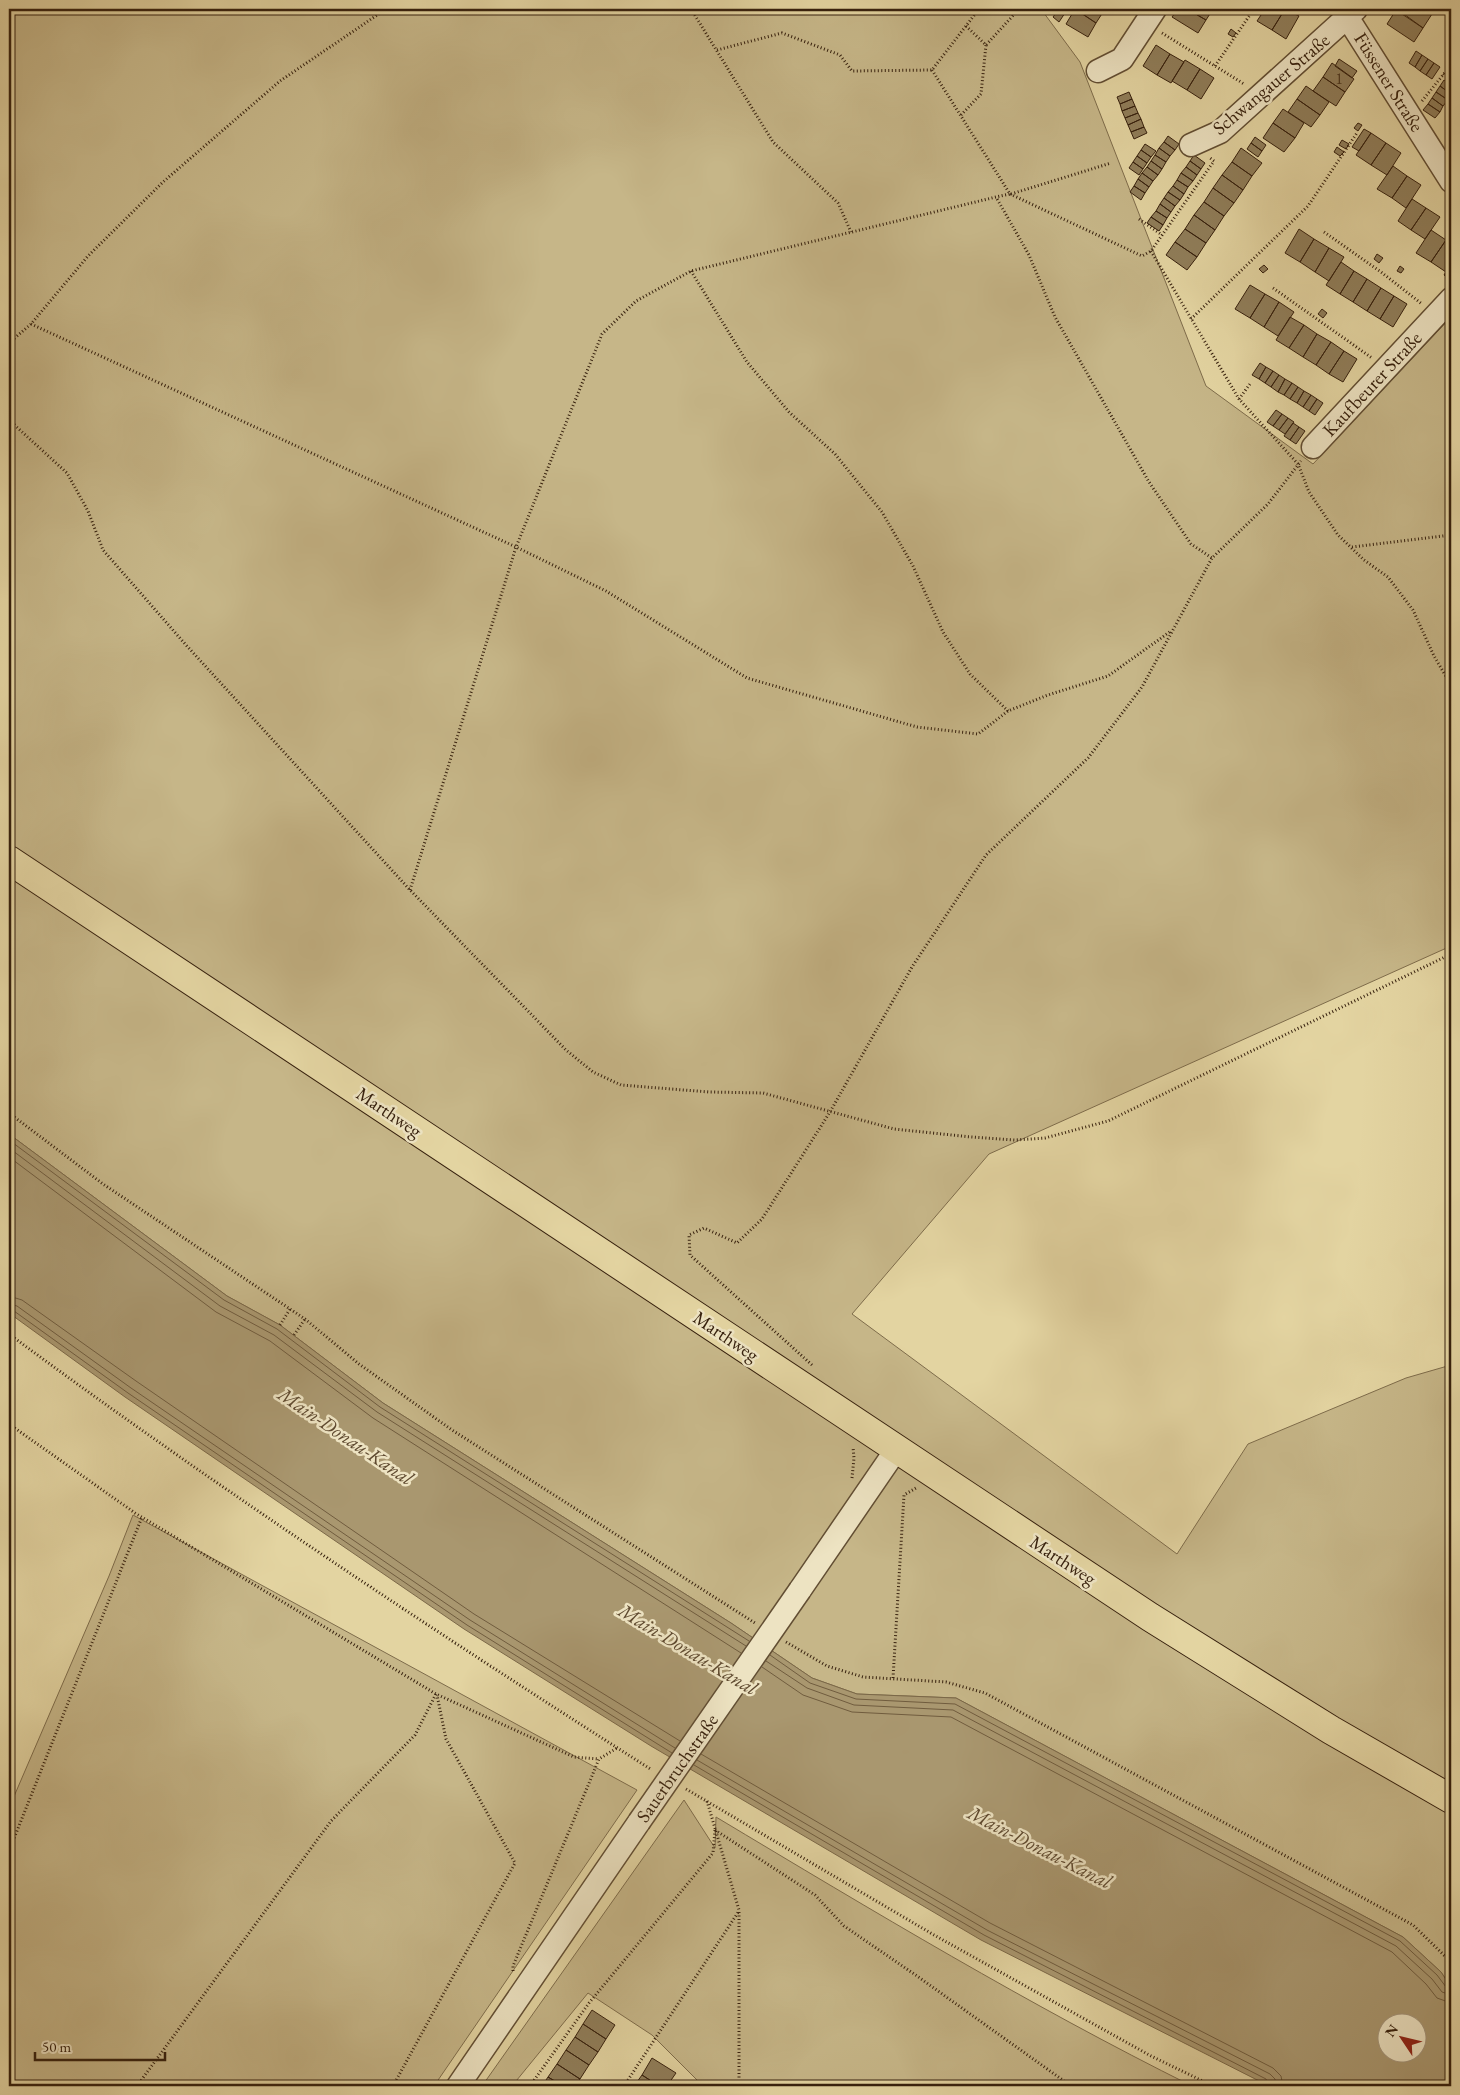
<svg xmlns="http://www.w3.org/2000/svg" width="1460" height="2095" font-family="'EB Garamond',serif">
<style>
.green{fill:#c6b688;stroke:#7e6c4b}
.water{fill:#a9976f;stroke:#7b6848;fill-rule:evenodd}
.lines{fill:none;stroke-linecap:round;stroke-linejoin:round}
.shore{stroke:#705c3e;stroke-width:1}
.building{fill:#907e5a;stroke:#37210e}
.minor-casing{stroke:#624e33;stroke-width:25}
.major-casing{stroke:#37210e;stroke-width:30}
.path{stroke:#37210e;stroke-width:3;stroke-dasharray:1 2.5;stroke-linecap:butt}
.minor{stroke:#ede3c2;stroke-width:22}
.major{stroke:#e3d4a1;stroke-width:28}
.minor-bridge-casing{stroke:#624e33;stroke-width:25;stroke-linecap:butt}
.minor-bridge{stroke:#ede3c2;stroke-width:22}
.labels{text-anchor:middle;dominant-baseline:central;stroke-width:5;stroke-linejoin:round;paint-order:stroke}
.number-label{font-size:16px;fill:#4d3821}
.street-label{font-size:19px;fill:#37210e;stroke:#ede3c2}
.water-label{font-size:20px;font-style:italic;fill:#5f4a30;stroke:#ede3c2}
</style>
<rect width="100%" height="100%" fill="#e3d4a1"/>
<filter id="stains"><feTurbulence type="fractalNoise" baseFrequency=".004" numOctaves="4"/><feColorMatrix values="0 0 0 0 .2 0 0 0 0 .09 0 0 0 0 .02 0 0 0 .5 -.17"/></filter>
<radialGradient id="worn" r=".72"><stop offset=".6" stop-color="#630" stop-opacity="0"/><stop offset="1" stop-color="#630" stop-opacity=".3"/></radialGradient>
<!-- green -->
<path class="green" d="M9,9H1041L1080,62L1206,386L1313,464L1451,317V946L989,1154L852,1314L1177,1554L1248,1444L1406,1378L1451,1365V1987L1441,1972L1403,1937L956,1698L857,1694L812,1678L731,1623L383,1403L280,1325L227,1296L9,1134Z
M133,1515L637,1790L434,2086H9V1808L109,1576Z
M684,1800L715,1848L716,1817C873,1911 1029,2005 1192,2086H703L652,2035L588,1993L512,2086H482Z"/>
<!-- water -->
<path class="water" d="M9,1134L227,1296L280,1325L383,1403L731,1623L812,1678L857,1694L956,1698L1403,1937L1441,1972L1451,1987V2086H1269L981,1940L651,1746L464,1629L125,1397L9,1313ZM1388,2022H1418V2052H1388Z"/>
<g class="lines">
<!-- shore -->
<path class="shore" d="M9,1140L224,1300L277,1329L380,1407L749,1641
M9,1148L220,1306L274,1335L377,1412L746,1646
M9,1157L216,1312L270,1341L373,1418L741,1653
M9,1296L22,1300L136,1381L474,1614L680,1741
M9,1304L17,1306L131,1388L470,1620L675,1748
M9,1310L14,1311L128,1393L467,1625L672,1753
M770,1655L810,1683L856,1699L955,1704L1400,1941L1437,1975L1446,1987L1451,1989
M766,1661L807,1688L854,1705L953,1710L1396,1946L1432,1979L1442,1992L1451,1995
M762,1667L803,1695L852,1712L951,1717L1392,1952L1426,1984L1437,1998L1451,2003
M701,1754L990,1923L1273,2068L1281,2076L1283,2086
M697,1760L987,1930L1270,2074L1275,2079L1276,2086
M694,1765L984,1935L1266,2079L1269,2086"/>
</g>
<!-- building -->
<path class="building" d="M1059,9L1065,13L1059,22L1053,17Z
M1075,9L1096,23L1088,37L1066,24Z
M1075,9H1105L1096,23Z
M1178,9H1187L1206,20L1198,33L1172,17Z
M1187,9H1213L1206,20Z
M1265,9H1285L1272,30L1257,21Z
M1285,9L1299,16L1286,39L1272,30Z
M1397,9H1424L1432,14L1423,28Z
M1424,9H1436L1432,14Z
M1396,10L1423,28L1414,42L1387,24Z
M1231,29L1236,33L1233,37L1228,34Z
M1156,45L1170,54L1157,75L1143,66Z
M1416,51L1422,55L1415,67L1409,63Z
M1170,54L1184,62L1171,83L1157,75Z
M1422,55L1428,59L1420,71L1415,67Z
M1339,59L1357,71L1352,78L1335,66Z
M1428,59L1434,63L1426,75L1420,71Z
M1185,60L1200,69L1187,90L1172,81Z
M1332,63L1354,79L1345,92L1323,77Z
M1434,63L1440,67L1432,79L1426,75Z
M1200,69L1214,78L1201,99L1187,90Z
M1323,77L1345,92L1336,106L1313,91Z
M1444,80L1451,85V94L1440,86Z
M1306,86L1329,102L1320,115L1297,99Z
M1440,86L1451,94L1448,100L1436,92Z
M1129,92L1132,99L1120,104L1117,97Z
M1436,92L1448,100L1443,106L1432,98Z
M1432,98L1443,106L1440,112L1428,104Z
M1132,99L1135,106L1122,111L1120,104Z
M1297,99L1320,115L1311,127L1288,112Z
M1428,104L1440,112L1435,118L1423,110Z
M1135,106L1138,113L1125,118L1122,111Z
M1283,109L1304,123L1295,138L1273,123Z
M1138,113L1141,119L1128,125L1125,118Z
M1141,119L1144,127L1131,132L1128,125Z
M1273,123L1295,138L1284,152L1263,138Z
M1358,123L1362,125L1358,131L1354,128Z
M1144,127L1147,133L1134,139L1131,132Z
M1364,129L1371,133L1359,151L1352,147Z
M1371,133L1386,143L1371,165L1356,155Z
M1168,136L1179,144L1175,150L1164,142Z
M1255,137L1266,145L1262,151L1251,143Z
M1342,140L1349,144L1346,149L1339,145Z
M1164,142L1175,150L1170,156L1159,148Z
M1251,143L1262,151L1258,157L1247,149Z
M1386,143L1401,153L1387,175L1371,165Z
M1145,144L1156,151L1151,157L1141,150Z
M1337,147L1344,152L1340,156L1334,152Z
M1159,148L1170,156L1166,162L1155,155Z
M1241,148L1262,163L1252,176L1232,162Z
M1141,150L1151,157L1147,163L1137,156Z
M1155,155L1166,162L1162,169L1151,161Z
M1194,155L1205,163L1201,169L1190,161Z
M1137,156L1147,163L1143,169L1133,162Z
M1151,161L1162,169L1158,175L1147,167Z
M1190,161L1201,169L1197,175L1186,167Z
M1133,162L1143,169L1139,175L1129,168Z
M1232,162L1252,176L1243,190L1222,175Z
M1393,166L1407,176L1392,198L1377,189Z
M1147,167L1158,175L1153,181L1142,173Z
M1186,167L1197,175L1193,181L1181,173Z
M1142,173L1153,181L1149,187L1138,179Z
M1181,173L1193,181L1188,187L1177,180Z
M1222,175L1243,190L1234,203L1213,188Z
M1407,176L1421,185L1406,208L1392,198Z
M1138,179L1149,187L1145,193L1134,186Z
M1177,180L1188,187L1184,194L1173,186Z
M1134,186L1145,193L1141,200L1130,192Z
M1173,186L1184,194L1180,200L1168,192Z
M1213,188L1234,203L1224,216L1204,202Z
M1168,192L1180,200L1175,206L1164,198Z
M1164,198L1175,206L1171,212L1160,204Z
M1412,199L1426,208L1411,230L1398,221Z
M1204,202L1224,216L1215,230L1194,215Z
M1160,204L1171,212L1167,218L1156,211Z
M1426,208L1440,217L1425,239L1411,230Z
M1156,211L1167,218L1163,225L1151,217Z
M1194,215L1215,230L1206,243L1185,229Z
M1151,217L1163,225L1159,231L1147,223Z
M1185,229L1206,243L1197,257L1175,242Z
M1299,229L1314,239L1300,262L1285,253Z
M1431,230L1446,240L1431,262L1416,253Z
M1314,239L1329,248L1315,272L1300,262Z
M1446,240L1451,244V264L1446,272L1431,262Z
M1175,242L1197,257L1187,270L1166,255Z
M1329,248L1344,257L1329,281L1315,272Z
M1377,254L1383,258L1379,263L1374,259Z
M1341,262L1354,271L1340,294L1326,285Z
M1451,264V278L1450,280L1444,275Z
M1264,265L1268,269L1263,273L1259,269Z
M1400,266L1404,269L1401,273L1397,271Z
M1354,271L1367,279L1353,302L1340,294Z
M1367,279L1381,288L1367,311L1353,302Z
M1250,285L1265,294L1250,318L1235,309Z
M1381,288L1394,296L1380,319L1367,311Z
M1265,294L1279,302L1264,327L1250,318Z
M1394,296L1407,304L1393,327L1380,319Z
M1279,302L1294,312L1278,336L1264,327Z
M1322,309L1327,313L1323,318L1318,314Z
M1290,317L1304,325L1289,348L1276,340Z
M1304,325L1317,334L1303,357L1289,348Z
M1317,334L1331,342L1316,365L1303,357Z
M1331,342L1344,351L1329,374L1316,365Z
M1344,351L1357,359L1343,382L1329,374Z
M1260,363L1266,367L1259,379L1252,375Z
M1266,367L1273,371L1265,383L1259,379Z
M1273,371L1279,375L1271,387L1265,383Z
M1279,375L1285,379L1278,392L1271,387Z
M1285,379L1292,383L1284,395L1278,392Z
M1292,383L1298,387L1290,399L1284,395Z
M1298,387L1304,391L1297,403L1290,399Z
M1304,391L1311,395L1303,407L1297,403Z
M1311,395L1317,399L1309,411L1303,407Z
M1317,399L1323,403L1315,415L1309,411Z
M1276,410L1282,414L1273,426L1267,422Z
M1282,414L1288,418L1279,430L1273,426Z
M1288,418L1294,422L1285,434L1279,430Z
M1293,423L1299,427L1290,440L1284,436Z
M1299,427L1305,431L1296,444L1290,440Z
M592,2010L615,2025L606,2039L583,2024Z
M583,2024L606,2039L598,2052L575,2037Z
M575,2037L598,2052L589,2065L566,2050Z
M566,2050L589,2065L580,2079L557,2064Z
M652,2058L676,2073L667,2086H659L642,2075Z
M557,2064L580,2079L575,2086H563L548,2077Z
M642,2075L659,2086H634Z
M548,2077L563,2086H542Z"/>
<g class="lines">
<!-- minor casing -->
<g class="minor-casing">
<path id="minor" d="M1342,9L1451,181
M1098,71L1122,59L1155,9
M1191,145L1220,132L1356,9
M1313,447L1451,299
M800,1590L896,1450
M458,2086L639,1822"/>
</g>
<!-- major casing -->
<g class="major-casing">
<path id="major" d="M9,860L1150,1617L1331,1730L1451,1799"/>
</g>
<!-- path -->
<path class="path" d="M691,9L773,142L838,203L851,232
M966,26L986,45L1019,9
M1162,33L1244,84
M717,50L782,33L840,55L852,71L932,70L979,9
M1215,66L1254,9
M932,70L1010,194L996,197
M1443,74L1451,80
M1422,101L1451,65
M961,115L981,94L986,45
M1010,194L1142,256L1151,251L1214,161L1210,158
M1011,194L1111,163
M1139,219L1162,235
M1324,232L1381,272L1422,304
M1151,251L1239,399L1298,464L1309,492L1338,535L1364,560L1388,577L1413,610L1434,656L1451,685
M691,271L747,362L789,412L835,454L882,512L913,566L943,632L970,674L1008,711
M1273,288L1372,358
M1191,319L1308,206L1357,133
M31,324L516,547L606,591L747,678L917,727L978,734L1008,711L1048,695L1108,676L1171,631
M9,343L31,324L88,256L163,182L280,81L386,9
M1239,399L1250,384
M9,420L67,473L88,511L103,550L186,645L410,890L566,1050L593,1072L621,1085L709,1092L763,1093L894,1129L971,1137L1015,1140L1045,1138L1108,1121L1451,954
M1352,547L1451,535
M410,890L516,547L602,334L636,301L691,271L996,197L1029,255L1055,317L1149,482L1191,544L1212,558
M9,1113L103,1184L305,1319L359,1364L452,1430L755,1623
M280,1325L290,1309
M9,1334C217,1488 434,1631 652,1770
M294,1335L305,1319
M812,1365L690,1255L689,1235L704,1228L737,1243L762,1219L830,1112L912,967L986,855L1088,758L1142,687L1212,558L1268,504L1301,461
M9,1424L135,1513L436,1694L574,1757L599,1759
M852,1478L854,1458L853,1447
M786,1642L827,1666L863,1677L946,1682L985,1693L1413,1925L1451,1962
M893,1678L904,1495L916,1488
M686,1789L934,1935L1151,2056L1213,2086
M707,1801L739,1910V2086
M715,1830L815,1895L844,1926L917,1976L1071,2086
M9,1851L142,1517
M513,1971V1966L599,1759L617,1748
M137,2086L331,1821L415,1735L436,1694
M393,2086L515,1863L446,1739L437,1695
M530,2086L589,2003L713,1853L715,1830
M624,2086L739,1911"/>
<!-- minor -->
<use href="#minor" class="minor"/>
<!-- major -->
<use href="#major" class="major"/>
<!-- minor-bridge casing -->
<g class="minor-bridge-casing">
<path id="minor-bridge" d="M639,1822L800,1590"/>
</g>
<!-- minor-bridge -->
<use href="#minor-bridge" class="minor-bridge"/>
</g>
<g class="labels">
<!-- number labels -->
<g class="number-label">
<text x="1339" y="78">1</text>
</g>
<!-- street labels -->
<g class="street-label">
<text transform="translate(1389 82) rotate(58)">Füssener Straße</text>
<text transform="translate(1271 84) rotate(-40)">Schwangauer Straße</text>
<text transform="translate(1372 384) rotate(-47)">Kaufbeurer Straße</text>
<text transform="translate(389 1112) rotate(34)">Marthweg</text>
<text transform="translate(726 1336) rotate(34)">Marthweg</text>
<text transform="translate(1063 1560) rotate(33)">Marthweg</text>
<text transform="translate(677 1768) rotate(-55)">Sauerbruchstraße</text>
</g>
<!-- water labels -->
<g class="water-label">
<text transform="translate(346 1436) rotate(34)">Main-Donau-Kanal</text>
<text transform="translate(688 1649) rotate(31)">Main-Donau-Kanal</text>
<text transform="translate(1040 1847) rotate(27)">Main-Donau-Kanal</text>
</g>
</g>
<!-- margin -->
<rect width="1460" height="2095" fill="none" stroke="#e3d4a1" stroke-width="30"/>
<rect x="10" y="10" width="1440" height="2075" fill="none" stroke="#37210e" stroke-width="2.5"/>
<rect x="15" y="15" width="1430" height="2065" fill="none" stroke="#37210e"/>
<!-- north arrow -->
<g transform="translate(1402 2038) rotate(305)"><circle r="24" fill="#ede3c2" stroke="#a4957a"/>
<path d="M0-4L9 19L0 12L-9 19Z" fill="#8f2418"/>
<text y="-8" font-size="14" font-weight="bold" text-anchor="middle" fill="#37210e">N</text>
</g>
<!-- scale -->
<path d="M35 2052v8h130v-8" fill="none" stroke="#37210e" stroke-width="2.5"/>
<text x="42" y="2052" font-size="15" fill="#37210e" stroke="#ede3c2" stroke-width="4" paint-order="stroke">50 m</text>
<rect width="100%" height="100%" filter="url(#stains)"/>
<rect width="100%" height="100%" fill="url(#worn)"/>
</svg>
